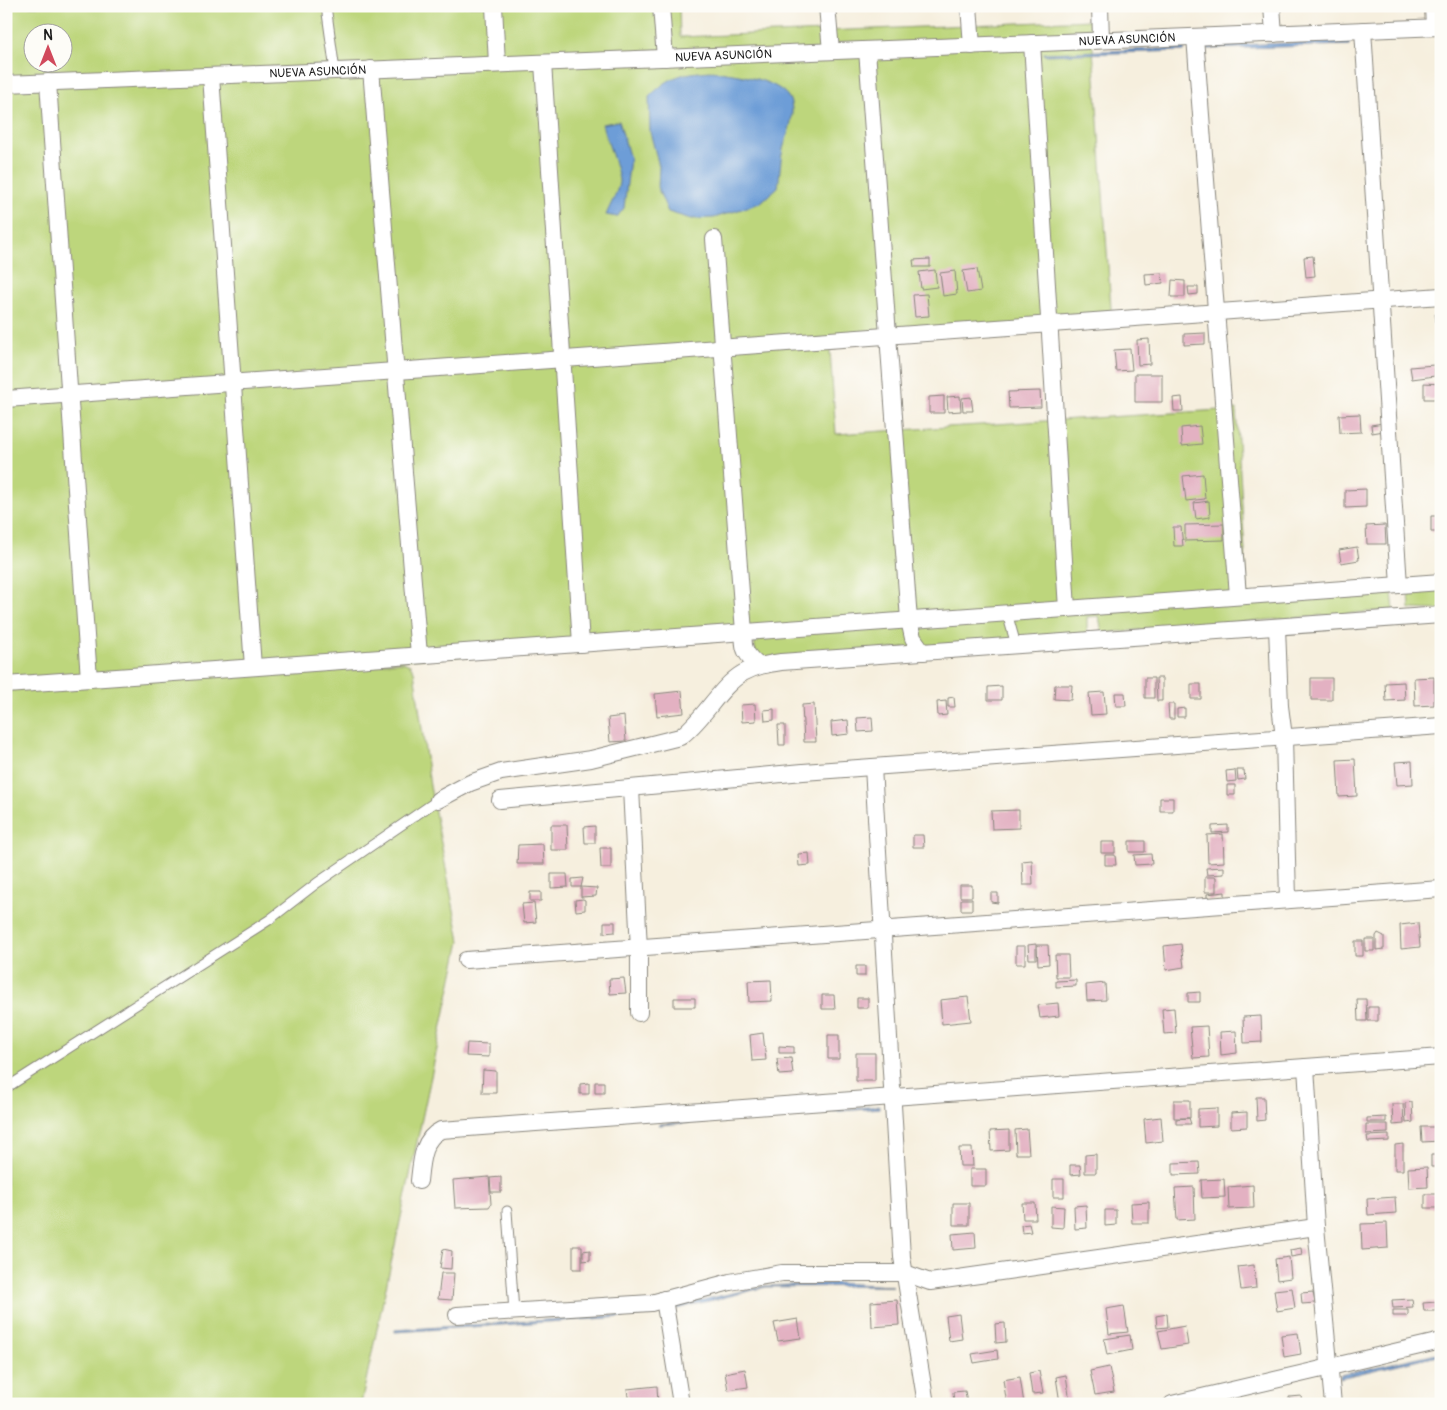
<svg xmlns="http://www.w3.org/2000/svg" width="1447" height="1410" font-family="Pangolin,sans-serif">
<style>
.green{fill:#bdd67b;stroke:#6c794c;fill-rule:evenodd}
.water{fill:#6d9dd7;stroke:#445c7a}
.building{fill:#e3b1c2}
.lines{fill:none;stroke-linecap:round;stroke-linejoin:round}
.service-casing{stroke:#89867d;stroke-width:11}
.minor-casing{stroke:#89867d;stroke-width:18}
.service{stroke:#fff;stroke-width:9}
.minor{stroke:#fff;stroke-width:16}
.labels{text-anchor:middle;dominant-baseline:central;stroke-width:4;stroke-linejoin:round;paint-order:stroke}
.street-label{font-size:12px;fill:#1c1c1c;stroke:#fdfcf7}
</style>
<rect width="100%" height="100%" fill="#fdfcf7"/>
<filter id="ink" filterUnits="userSpaceOnUse"><feTurbulence type="fractalNoise" baseFrequency=".02" numOctaves="2"/><feDisplacementMap in="SourceGraphic" scale="10" xChannelSelector="R" yChannelSelector="G"/><feConvolveMatrix kernelMatrix="1 2 1 2 8 2 1 2 1" color-interpolation-filters="sRGB"/></filter>
<filter id="wash" filterUnits="userSpaceOnUse"><feTurbulence type="fractalNoise" baseFrequency=".0096" numOctaves="4" result="noise"/><feDisplacementMap in="SourceGraphic" scale="20" xChannelSelector="R" yChannelSelector="G"/><feGaussianBlur stdDeviation="1.12" result="paint"/><feColorMatrix in="noise" values="0 0 0 0 0 0 0 0 0 0 0 0 0 0 0 0 0 1.4 0 .05"/><feComposite in="paint" operator="in"/></filter>
<g filter="url(#wash)">
<rect width="100%" height="100%" fill="#f6efde"/>
<!-- green -->
<path class="green" d="M6,6H679L680,37L1091,20L1112,323L829,338L836,434L1236,409L1248,601L1392,592L1394,610L1102,633L1099,616L1087,617V633L756,660L754,638L6,685ZM32,32H62V62H32Z
M1441,588V610L1410,609L1409,592Z
M403,662L410,665L414,671L430,786L460,941L361,1404H6V687Z"/>
<!-- water -->
<path class="water" d="M1349,41V45L1205,49V46Z
M1185,48L1184,51L1044,55V53Z
M712,71C732,74 785,79 791,103C795,118 787,135 783,149C780,161 780,175 778,187L760,203L714,218L691,219L668,212L658,189L659,166L650,132L649,97C671,75 682,73 712,71Z
M619,121L630,159L624,208L617,217L606,215C610,205 618,192 619,182C620,175 605,135 602,124Z
M880,1106V1108L659,1125V1124Z
M836,1283L892,1286L766,1287L676,1309V1306L764,1286Z
M651,1313L652,1315L395,1332V1330Z
M1441,1352V1354L1340,1378V1375Z"/>
<g id="blocks">
<!-- building -->
<path class="building" d="M1313,256L1315,276L1306,277L1304,257Z
M930,259V267H914L913,260Z
M977,269L981,291L967,293L963,271Z
M935,270L937,287L921,289L919,272Z
M955,271L957,294L943,296L940,273Z
M1162,273L1163,283L1146,285L1145,274Z
M1172,280L1185,281V297H1171Z
M1188,287H1198V294L1189,295Z
M927,294L929,316L915,317L913,295Z
M1441,313V340L1438,341L1435,314Z
M1205,333V344L1184,345V334Z
M1149,339L1150,364L1138,365L1137,340Z
M1130,349L1132,370L1116,371L1114,350Z
M1434,365L1435,376L1412,379L1410,367Z
M1135,374H1162V402H1135Z
M1424,383L1441,384V399H1424Z
M1040,391L1041,407L1009,408L1008,392Z
M944,396V413H929V397Z
M960,396L961,411L948,412L947,397Z
M971,397L973,411H963L962,398Z
M1182,397L1183,411H1174L1173,398Z
M1360,414L1361,432L1340,433L1339,415Z
M1383,423L1384,431L1372,433L1371,425Z
M1200,426L1202,444L1182,446L1181,428Z
M1203,474L1205,499L1186,501L1183,476Z
M1366,489V507L1345,508V490Z
M1209,501L1210,517L1196,519L1194,503Z
M1431,516H1441V532H1431Z
M1224,524V540L1185,541V525Z
M1385,525L1386,544H1367L1366,526Z
M1173,527H1181L1183,546H1174Z
M1357,547L1359,560L1341,563L1339,550Z
M1434,677V705L1415,706L1414,678Z
M1145,678H1154V698H1145Z
M1156,678H1162V701H1157Z
M1311,678H1332V700H1311Z
M1404,682L1405,700L1386,701L1385,683Z
M1191,684H1201V699H1191Z
M1055,685H1072L1071,700L1054,699Z
M1002,686V700H988V687Z
M682,691L684,713L657,716L655,694Z
M1104,692L1106,714L1091,715L1089,693Z
M1115,693H1125L1126,706H1116Z
M954,697L955,707H948V698Z
M946,701L947,715L938,716L937,702Z
M755,704L756,721L742,722L741,705Z
M814,704L816,742H804L802,705Z
M1168,704H1174V719H1169Z
M1185,708V717H1177V709Z
M774,709V720L765,721L764,710Z
M624,716L626,741L610,742L608,718Z
M872,717L873,731L858,732L857,718Z
M848,720L849,734L832,736L831,722Z
M778,725H785V745H779Z
M1355,759L1357,796L1339,797L1337,760Z
M1412,761L1413,784L1397,785L1395,762Z
M1235,770L1236,781L1227,782L1226,771Z
M1237,770H1244L1245,779L1238,780Z
M1227,785H1235V795H1227Z
M1160,798H1173V811H1160Z
M1019,810V828L992,829L991,811Z
M551,825H567L568,850H551Z
M1228,825V832L1212,833V826Z
M595,826V843H585L584,827Z
M1223,834L1224,862L1208,863L1207,835Z
M913,835H923L924,847H913Z
M1129,841H1145V852H1129Z
M1101,842H1115V853H1101Z
M543,844L544,864H517L518,845Z
M600,848H611V868H601Z
M809,853L810,865L799,866L798,854Z
M1151,854L1152,864L1135,865L1134,855Z
M1105,855H1115L1116,865H1105Z
M1032,860L1033,885H1023L1022,861Z
M1224,867V874L1207,875L1206,868Z
M551,874H567L568,887L551,888Z
M1205,877H1216V892H1205Z
M583,878L581,887H572V879Z
M960,885H972V897H960Z
M581,887L597,888L596,896L581,897Z
M530,892H541V901H530Z
M1225,892V898L1207,900V894Z
M991,893H998V903L991,902Z
M583,899L585,900V910L576,911L575,900Z
M961,899H972V910H961Z
M534,903L536,922L524,923L522,904Z
M604,922H615V932L604,933Z
M1418,923L1420,947L1401,949L1400,925Z
M1378,933L1384,936V949L1376,950V936Z
M1365,939H1374V951H1365Z
M1355,941H1363V956H1355Z
M1036,944V959H1029L1028,945Z
M1181,944L1184,967L1166,970L1164,946Z
M1037,945H1048L1049,964L1038,965Z
M1016,946H1025V964H1016Z
M1055,955H1068L1069,977H1056Z
M856,966H865V976H856Z
M624,978L626,993L610,994L609,979Z
M771,980L772,1001L749,1002L748,981Z
M1076,980V986L1056,987V981Z
M1105,983L1106,1000L1087,1001L1086,985Z
M1200,992V1002H1188V993Z
M822,995H834L835,1009H822Z
M968,997L971,1021L942,1024L940,1000Z
M674,998H695V1007H674Z
M857,998H868V1008H857Z
M1357,999H1366L1367,1021H1358Z
M1058,1003L1059,1016L1040,1018L1038,1005Z
M1368,1007H1378V1021H1368Z
M1174,1008L1176,1033L1164,1034L1162,1009Z
M1261,1016L1262,1042L1244,1043L1243,1017Z
M1207,1026L1209,1057L1193,1058L1190,1027Z
M1236,1031L1237,1053L1221,1055L1220,1032Z
M763,1033L766,1060L752,1061L750,1035Z
M828,1035H839V1059H828Z
M467,1043L489,1044V1057L466,1056Z
M779,1046L794,1047V1053H779Z
M856,1053H875V1081H856Z
M791,1058L793,1074L779,1075L777,1059Z
M483,1070L496,1071V1093H482Z
M595,1082H604V1093H595Z
M589,1083V1094H580V1084Z
M1256,1097H1264L1265,1120L1257,1121Z
M1174,1100H1190V1118H1174Z
M1412,1102L1413,1122L1406,1123L1405,1103Z
M1392,1104H1403L1404,1124L1393,1125Z
M1217,1108V1126L1198,1127V1109Z
M1247,1112V1127L1231,1128V1113Z
M1161,1117L1163,1141L1146,1143L1144,1119Z
M1386,1117V1122H1367V1118Z
M1189,1118L1191,1124H1176V1119Z
M1366,1124H1388V1133L1366,1134Z
M1421,1127H1439L1440,1141L1422,1142Z
M1027,1129L1029,1154H1016L1015,1130Z
M1009,1130V1150L991,1151L990,1131Z
M1389,1135V1141L1368,1142L1367,1136Z
M1403,1144V1170H1395V1145Z
M959,1148H972L973,1166H960Z
M1096,1154V1173H1085V1155Z
M1431,1155H1441V1167H1431Z
M1199,1162L1200,1174L1173,1175V1163Z
M1070,1165H1080L1081,1174L1070,1175Z
M1427,1167L1428,1187L1409,1188L1408,1168Z
M970,1169H986V1186H970Z
M489,1177L491,1204L489,1207L455,1208L453,1180Z
M501,1177V1192H491L490,1178Z
M1053,1179H1064V1197H1053Z
M1224,1179L1225,1197L1202,1198L1201,1180Z
M1253,1185L1254,1208L1229,1209L1228,1187Z
M1194,1187L1195,1219L1177,1220L1175,1188Z
M1425,1194H1441V1208H1425Z
M1395,1197L1396,1213L1368,1215L1367,1199Z
M1149,1202V1223H1132L1131,1203Z
M953,1203H969V1225H953Z
M1022,1203H1035L1036,1219H1023Z
M1086,1205L1087,1228L1075,1229L1074,1206Z
M1051,1206L1064,1207L1063,1228L1051,1227Z
M1105,1210H1116V1225L1105,1226Z
M1387,1223L1388,1248L1362,1250L1361,1224Z
M1029,1224L1031,1232L1022,1233L1021,1225Z
M975,1232L976,1248L953,1250L952,1234Z
M573,1246H582V1269H573Z
M1301,1248L1302,1255L1291,1257L1290,1250Z
M443,1249L452,1251L451,1269L440,1268Z
M590,1250V1260L583,1261V1251Z
M1289,1257L1291,1278L1277,1280L1275,1259Z
M1254,1265L1256,1288L1241,1290L1238,1267Z
M441,1273H454L452,1300L438,1299Z
M1292,1288L1295,1308L1277,1311L1274,1290Z
M1313,1292L1315,1303L1302,1304L1301,1293Z
M1412,1299L1413,1307L1393,1308L1392,1300Z
M897,1300L899,1325L872,1327L871,1302Z
M1436,1302V1311H1424L1423,1303Z
M1124,1306L1128,1332L1109,1334L1106,1309Z
M1393,1310H1408V1316H1393Z
M959,1314L962,1339L949,1341L946,1316Z
M1167,1314L1168,1327L1157,1328L1156,1316Z
M798,1319L801,1338L778,1341L774,1323Z
M1005,1323L1006,1342L996,1343L995,1324Z
M1185,1326L1188,1345L1162,1349L1158,1331Z
M1298,1333L1301,1354L1284,1357L1281,1335Z
M1130,1335L1132,1350L1107,1355L1104,1339Z
M997,1350L998,1359L974,1363L972,1354Z
M1109,1367L1114,1392L1095,1395L1090,1371Z
M745,1369L748,1387L728,1390L725,1373Z
M1039,1371L1043,1393L1032,1394L1029,1373Z
M1066,1375L1070,1402L1060,1403L1056,1377Z
M1020,1377L1024,1404H1007L1003,1380Z
M657,1386L658,1404H629L627,1389Z
M965,1391L967,1404H954L953,1392Z
M1301,1396L1302,1404H1290L1289,1397Z"/>
</g>
</g>
<g filter="url(#ink)">
<use href="#blocks" fill-opacity="0" stroke="#89867d" stroke-width="1"/>
<g class="lines">
<!-- service casing -->
<g class="service-casing">
<path id="service" d="M326,6L335,71
M1007,613L1016,645
M6,1088L269,920L317,883L438,800
M507,1211L514,1312"/>
</g>
<!-- minor casing -->
<g class="minor-casing">
<g id="minor">
<path d="M494,6L497,64"/>
<path d="M661,6L665,58"/>
<path d="M827,6L831,51"/>
<path d="M969,6L972,46"/>
<path d="M1100,6L1101,40"/>
<path d="M1272,6L1274,34"/>
<path d="M1433,6L1434,27"/>
<path d="M1363,30L1399,585"/>
<path d="M1195,37L1238,596"/>
<path d="M1032,43L1067,609"/>
<path d="M867,50L909,620L913,638L923,652"/>
<path d="M543,63L581,644"/>
<path d="M371,69L419,655"/>
<path d="M211,76L253,667"/>
<path d="M48,82L89,679"/>
<path id="s1" d="M6,84L1441,27"/>
<path d="M714,239L744,632C742,649 746,655 759,666"/>
<path d="M6,399L1441,296"/>
<path d="M1277,627L1280,706L1284,737L1288,900"/>
<path d="M6,685L1441,582"/>
<path d="M873,767L902,1257L926,1404"/>
<path d="M631,788L639,949V1013"/>
<path d="M438,800L470,783L501,772L591,759L680,737C703,721 720,686 743,673C755,666 768,664 781,662L1441,615"/>
<path d="M500,800L803,772L1441,726"/>
<path d="M466,960L1441,889"/>
<path d="M1306,1067L1316,1227L1333,1404"/>
<path d="M419,1181C421,1162 422,1139 441,1130L1441,1057"/>
<path d="M664,1299L681,1404"/>
<path d="M457,1315L651,1303L730,1282L782,1273H905L930,1282L1316,1227"/>
<path d="M1172,1404L1441,1341"/>
</g>
</g>
<!-- service -->
<use href="#service" class="service"/>
<!-- minor -->
<use href="#minor" class="minor"/>
</g>
</g>
<g class="labels">
<!-- street labels -->
<g class="street-label">
<text stroke="none"><textPath href="#s1" startOffset="1122">NUEVA ASUNCIÓN</textPath></text>
<text stroke="none"><textPath href="#s1" startOffset="718">NUEVA ASUNCIÓN</textPath></text>
<text stroke="none"><textPath href="#s1" startOffset="312">NUEVA ASUNCIÓN</textPath></text>
</g>
</g>
<!-- margin -->
<rect width="1447" height="1410" fill="none" stroke="#fdfcf7" stroke-width="25"/>
<!-- north arrow -->
<g transform="translate(48 48)"><circle r="24" fill="#fdfcf7" stroke="#a3a29f"/>
<path d="M0-4L9 19L0 12L-9 19Z" fill="#d1495b"/>
<text y="-8" font-size="14" font-weight="bold" text-anchor="middle" fill="#1c1c1c">N</text>
</g>
</svg>
